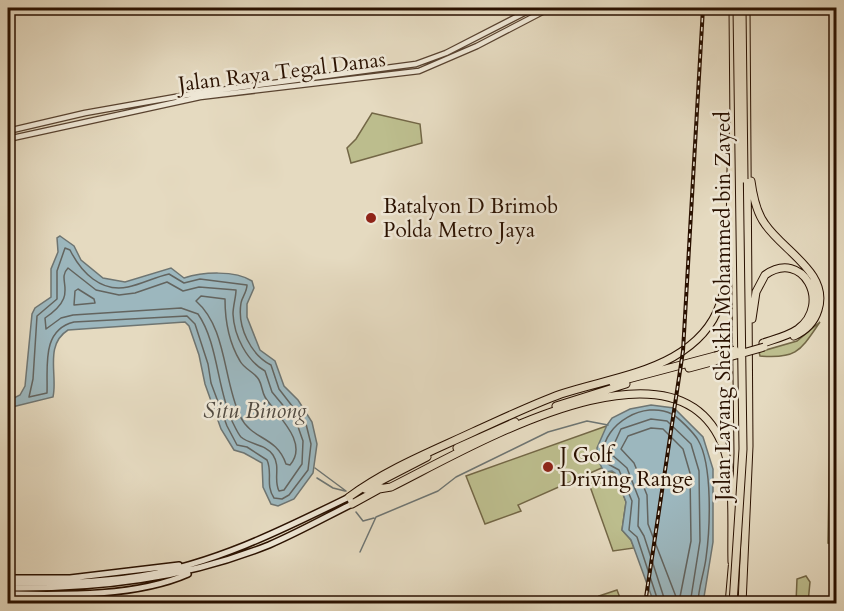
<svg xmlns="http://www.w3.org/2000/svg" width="844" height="611" font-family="Cardo,serif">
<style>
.green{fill:#bcbd8d;stroke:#736746;stroke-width:1.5}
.water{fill:#9cb7be;stroke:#6e7572;stroke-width:1.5}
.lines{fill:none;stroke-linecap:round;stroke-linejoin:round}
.shore{stroke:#63645f;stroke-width:1.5}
.stream{stroke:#6e7572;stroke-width:1.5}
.tertiary-casing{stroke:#594330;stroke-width:7}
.secondary-casing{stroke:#2a1100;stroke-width:8}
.motorway-casing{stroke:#2a1100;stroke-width:9}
.tertiary{stroke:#eee7d6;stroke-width:4.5}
.secondary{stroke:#eee7d6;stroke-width:5}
.motorway{stroke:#e5dac0;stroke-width:7}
.rail-casing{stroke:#2a1100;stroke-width:4}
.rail{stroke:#eee7d6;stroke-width:1.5;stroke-dasharray:4.5;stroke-linecap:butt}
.motorway-bridge-casing{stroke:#2a1100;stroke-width:9;stroke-linecap:butt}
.motorway-bridge{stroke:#e5dac0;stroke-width:7}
.poi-dot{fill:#8f2418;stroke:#eee7d6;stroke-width:2}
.labels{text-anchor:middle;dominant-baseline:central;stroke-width:5;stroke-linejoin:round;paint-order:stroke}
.street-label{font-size:21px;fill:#2a1100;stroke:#eee7d6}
.poi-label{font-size:21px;fill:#2a1100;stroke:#eee7d6;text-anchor:start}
.water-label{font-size:22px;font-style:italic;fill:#524b42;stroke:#eee7d6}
</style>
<rect width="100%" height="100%" fill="#e5dac0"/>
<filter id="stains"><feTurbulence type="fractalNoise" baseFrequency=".00333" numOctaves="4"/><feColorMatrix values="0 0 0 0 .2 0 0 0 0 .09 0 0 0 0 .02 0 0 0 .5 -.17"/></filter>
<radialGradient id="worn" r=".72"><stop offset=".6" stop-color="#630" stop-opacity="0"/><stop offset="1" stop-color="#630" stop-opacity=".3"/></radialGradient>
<!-- green -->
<path class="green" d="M372,113L420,124L422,143L351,163L347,148L356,139Z
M820,322C800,351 797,359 760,356L759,352L797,341Z
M836,398V544L828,543L830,419Z
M612,424L624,458L518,505L521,511L485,524L466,476Z
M608,471L615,473L626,502L622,530L631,540L634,548L613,551L587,478Z
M806,576L810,582L808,603H796L797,579Z
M617,590L622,603H602L599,596Z"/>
<!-- water -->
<path class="water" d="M60,236L74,246L81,260L103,278L125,282L171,268L184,278C202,272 235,270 252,281L254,288L247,304V317L260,350L275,361L284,386L298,400L312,422L317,444L313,473L294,499L278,506L271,504L263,487L262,463L244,453L234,450L221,429L205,384L199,355L189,326L185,322L68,330C44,345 58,376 53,397L8,408V401L20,395L25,386L32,314L35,308L51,297V269L58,252L57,238Z
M651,405L674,408L703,437L713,469V542L703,603H654L631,540L622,530L626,502L615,473L612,471L604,472L598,460L597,448L607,425L612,418L630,409Z"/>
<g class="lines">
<!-- shore -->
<path class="shore" d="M65,248L70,250C81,272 101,293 128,287C142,284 155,277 169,274L184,283L200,279L247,285C247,292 242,297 241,303C237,327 251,355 271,365L279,389L306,424L311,444L308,470L289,495L282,499L274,498C265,485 273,473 267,460L247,447L237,445L227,426L211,383L208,364L195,324L187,316L74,322C41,330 48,367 47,393L29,397L33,379L37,316L57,299V271Z
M68,268L96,290L119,295L135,293L167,282L183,291L199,287L236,290C236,297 233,306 233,314C234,336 247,361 265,371L272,392L296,421L303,441L302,464L284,490L279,491C273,479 281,467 273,455C266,444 250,445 241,437C238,434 234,425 232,421C217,388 218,343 198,314L181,308L73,315L61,318L46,329L45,318C81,294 55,281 68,268Z
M78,289L94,299L95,303L74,305L75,291Z
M201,296L225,299C225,321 228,341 240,361C244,369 256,373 259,380C262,385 262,392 265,397C275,414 310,442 290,465L286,464C276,435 252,441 240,416C223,380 227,328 196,301Z
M659,604L637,537L629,530L632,501L619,470L608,464L603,453C604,424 644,400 672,414C679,418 694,433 698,440C713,465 710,530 706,558C704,574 698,588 698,604
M666,604L644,536L638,526L639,499L627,468L610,453L621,429L651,419L667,421L691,444L699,471L700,541L690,604
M676,604L678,602L648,524L647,495L634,463L621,449L628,436L651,428L663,429L683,449L690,473L691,541L679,602L681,604"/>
<!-- stream -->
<path class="stream" d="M315,468L346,491
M317,478L333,488L345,491
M356,512L363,521L374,518
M360,552L376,517L438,491L456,477L548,432L587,421L608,425"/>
<!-- tertiary casing -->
<g class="tertiary-casing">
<path id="tertiary" d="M8,131L85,113L198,93L416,64L446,53L534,8
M8,139L200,97L419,71L477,46L550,8"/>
</g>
<!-- secondary casing -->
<g class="secondary-casing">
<path id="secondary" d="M8,578H70L179,565
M8,583C52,583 96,583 140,576C214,564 282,530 349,497L352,504C324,518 297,533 269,545C184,579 98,589 8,588
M8,594C63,595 136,597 188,574"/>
</g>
<!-- motorway casing -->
<g class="motorway-casing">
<path id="motorway" d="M733,8L734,130
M734,150L738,453L736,514
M751,181C753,196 756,212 765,224C783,251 830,273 818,310C814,323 805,331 794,336
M752,319L756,292L765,275C803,248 832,304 798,329C788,336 775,339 763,343
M689,368L715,361
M613,383L715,356
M556,406L626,384
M457,448L515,422
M365,489L427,457
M379,489L391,487C464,451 679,321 724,449C735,481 731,529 732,562
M349,497C387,469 430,452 473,432C502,419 531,405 561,394C597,382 639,376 673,357C694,345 712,328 720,304C737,256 726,182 734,128
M352,504L381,488
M729,604L733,558
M742,604L749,446L746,8"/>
</g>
<!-- tertiary -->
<use href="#tertiary" class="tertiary"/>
<!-- secondary -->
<use href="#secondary" class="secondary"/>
<!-- motorway -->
<use href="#motorway" class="motorway"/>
<!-- rail casing -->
<g class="rail-casing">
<path id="rail" d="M645,604L683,351L703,8"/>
</g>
<!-- rail -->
<use href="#rail" class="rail"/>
<!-- motorway-bridge casing -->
<g class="motorway-bridge-casing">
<path id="motorway-bridge" d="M742,8L744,179
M715,356L735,350
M715,361L764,347
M733,604L743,449L737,8"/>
</g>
<!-- motorway-bridge -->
<use href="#motorway-bridge" class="motorway-bridge"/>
</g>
<!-- markers -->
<g class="poi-dot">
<circle cx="371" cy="218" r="6"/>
<circle cx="548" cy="467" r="6"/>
</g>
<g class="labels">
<!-- street labels -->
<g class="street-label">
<text transform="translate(282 72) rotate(-7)">Jalan Raya Tegal Danas</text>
<text transform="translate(723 306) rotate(-90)">Jalan Layang Sheikh Mohammed bin Zayed</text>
</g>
<!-- poi labels -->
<g class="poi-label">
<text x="383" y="206">Batalyon D Brimob<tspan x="383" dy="24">Polda Metro Jaya</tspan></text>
<text x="560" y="455">J Golf<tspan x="560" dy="24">Driving Range</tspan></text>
</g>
<!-- water labels -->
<g class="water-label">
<text x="255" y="411">Situ Binong</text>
</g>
</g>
<!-- margin -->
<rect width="844" height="611" fill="none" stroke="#e5dac0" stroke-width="30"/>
<rect x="9" y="9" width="826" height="593" fill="none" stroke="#2a1100" stroke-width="3"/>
<rect x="15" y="15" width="814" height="581" fill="none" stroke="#2a1100" stroke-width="1.5"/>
<rect width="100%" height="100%" filter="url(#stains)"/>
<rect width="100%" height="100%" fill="url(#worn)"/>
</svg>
